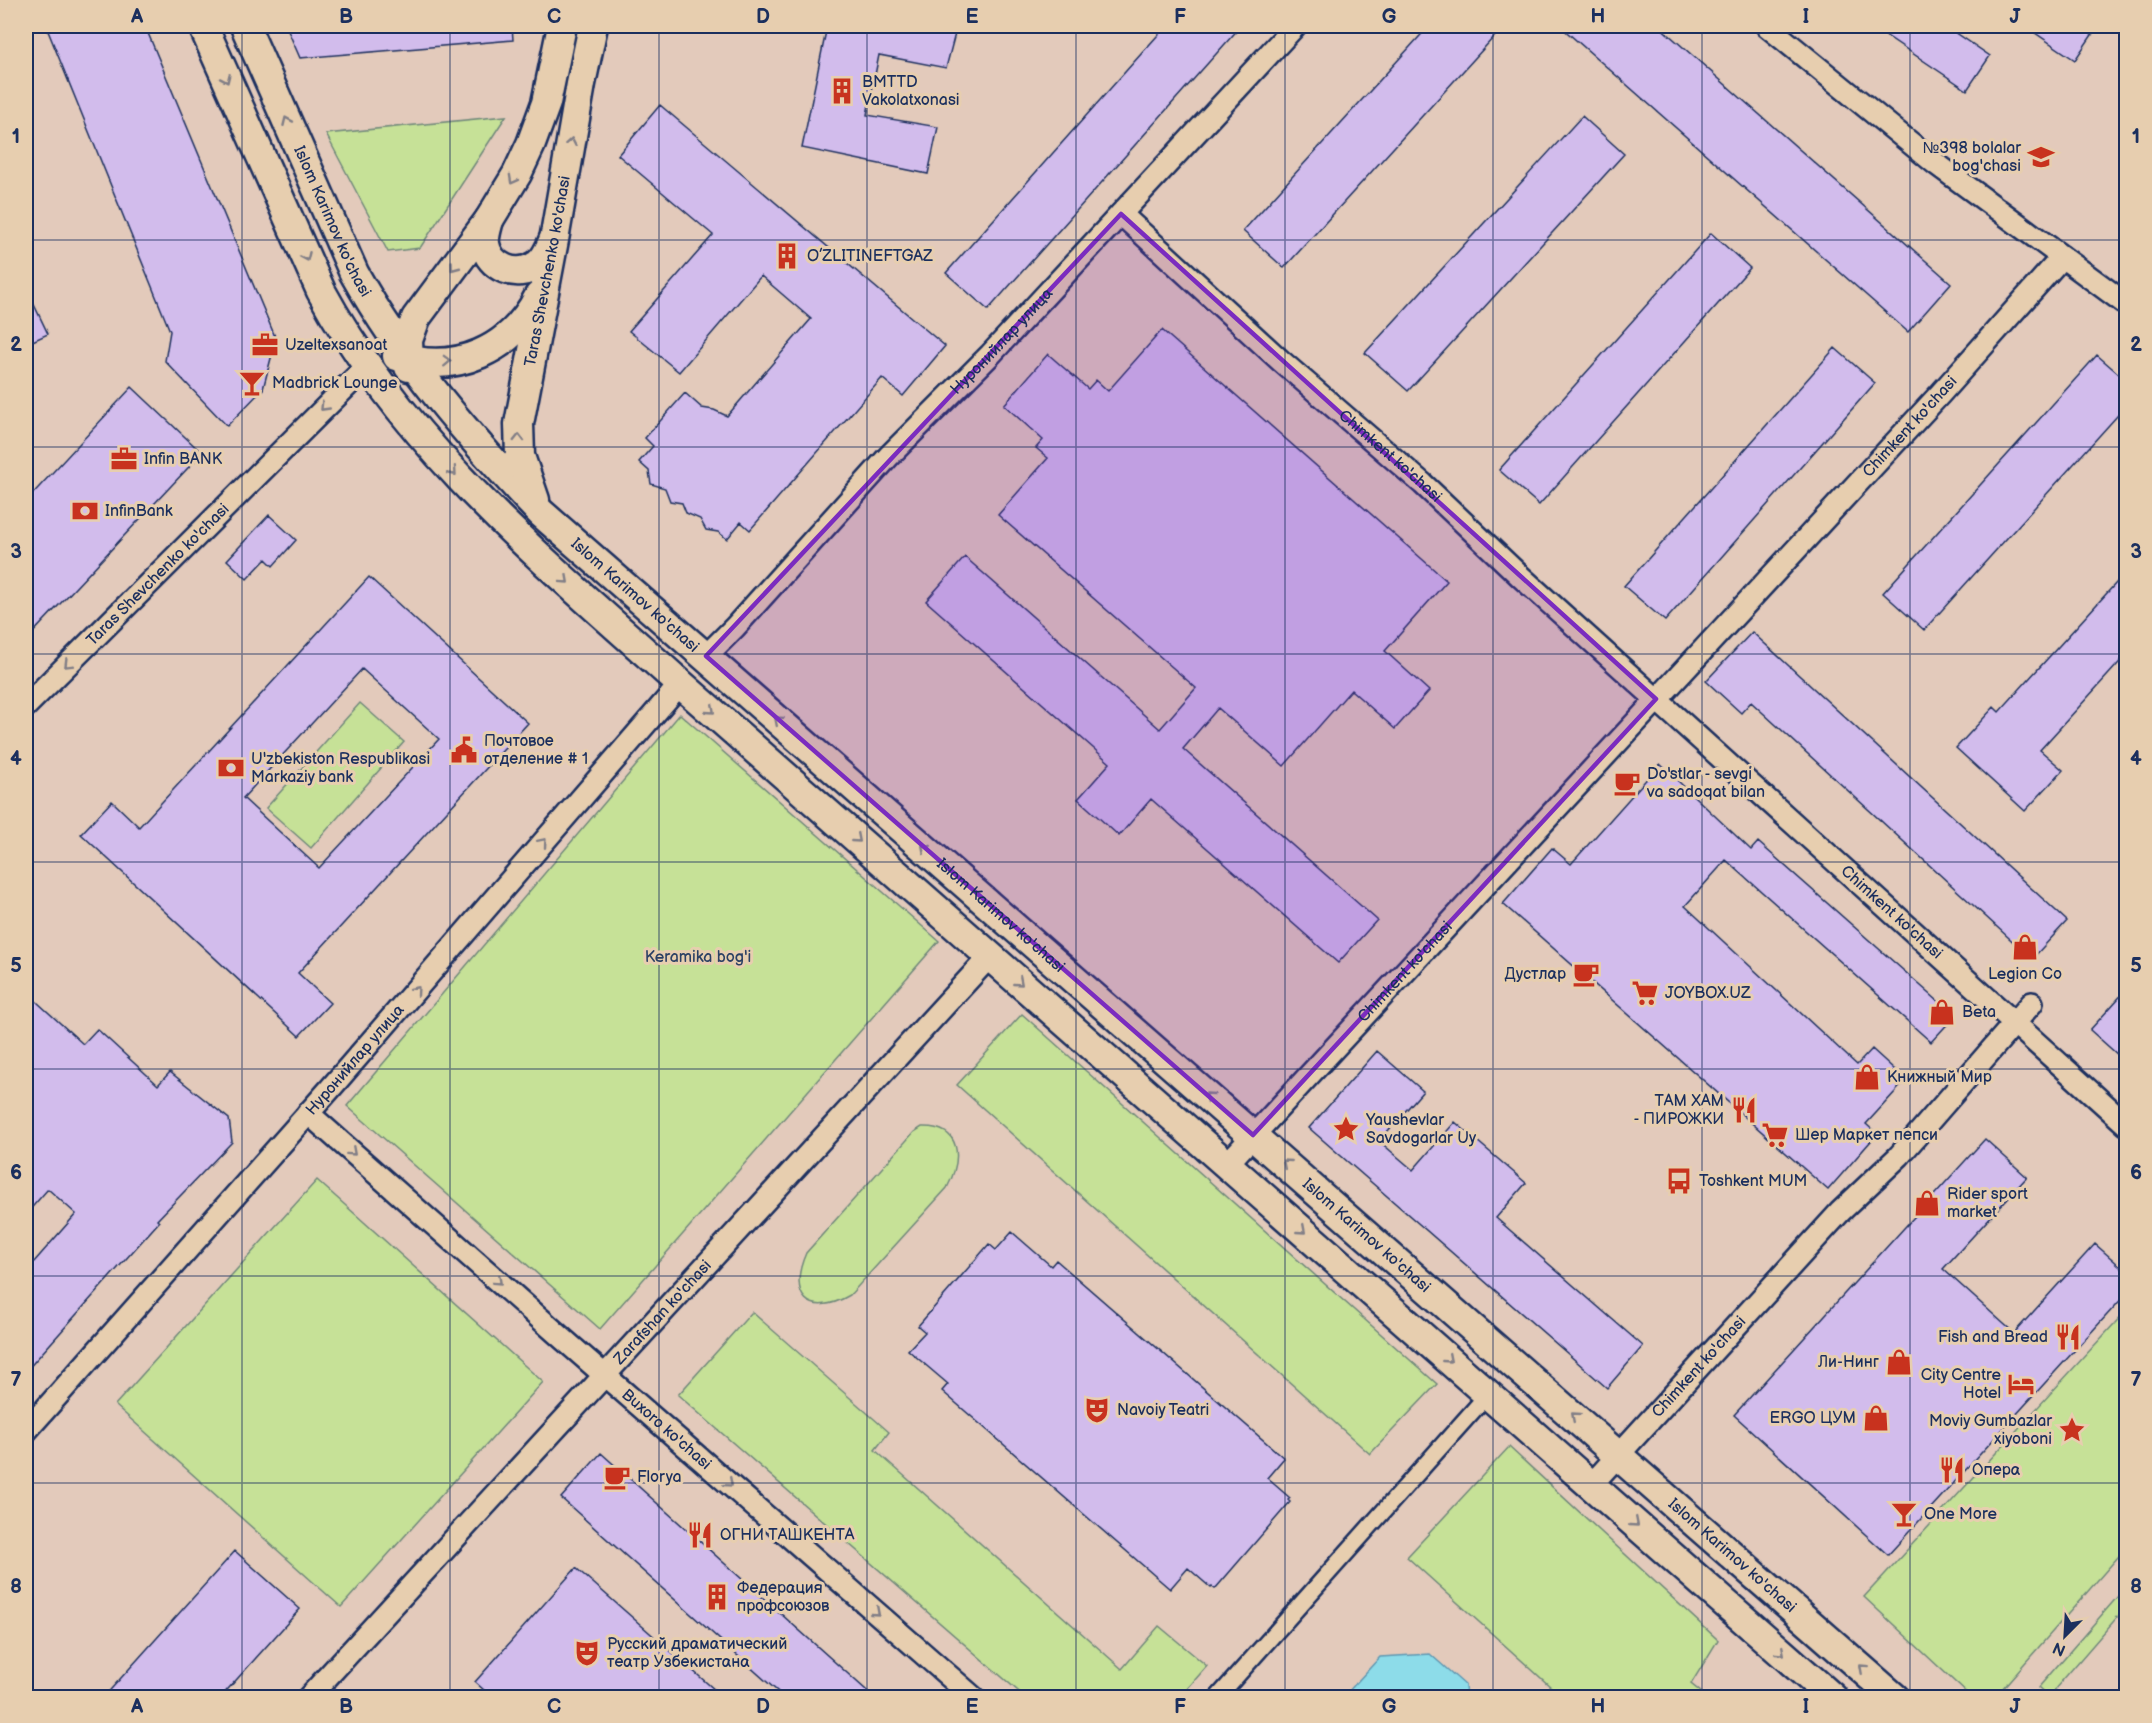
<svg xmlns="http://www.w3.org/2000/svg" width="2152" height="1723" font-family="'Balsamiq Sans',sans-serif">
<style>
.green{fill:#c6e197;stroke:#70887a;stroke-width:1.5}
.water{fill:#8ddce9;stroke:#5f97b1;stroke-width:1.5}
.building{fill:#d2bcec;stroke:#1b2f5e;stroke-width:1.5;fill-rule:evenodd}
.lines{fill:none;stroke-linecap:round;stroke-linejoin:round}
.pedestrian-casing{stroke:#1b2f5e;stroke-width:20}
.minor-casing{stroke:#1b2f5e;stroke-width:26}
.secondary-casing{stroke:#1b2f5e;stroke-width:33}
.pedestrian{stroke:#e7ceaf;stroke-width:15}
.minor{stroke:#e7ceaf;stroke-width:21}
.secondary{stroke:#e7ceaf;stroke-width:28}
.oneway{stroke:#817e86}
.marked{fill:#7b2cbf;fill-opacity:0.2;stroke:#7b2cbf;stroke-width:4.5;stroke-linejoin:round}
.grid{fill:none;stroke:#1b2f5e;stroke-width:1.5;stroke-opacity:0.55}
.labels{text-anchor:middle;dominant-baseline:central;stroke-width:6;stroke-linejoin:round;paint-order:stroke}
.poi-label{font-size:16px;fill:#1b2f5e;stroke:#e7ceaf;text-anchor:start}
.street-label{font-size:16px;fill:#1b2f5e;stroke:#e7ceaf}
.park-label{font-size:16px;fill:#2c4164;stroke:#e7ceaf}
.neatline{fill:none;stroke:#1b2f5e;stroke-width:2}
.grid-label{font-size:20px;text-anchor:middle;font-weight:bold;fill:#1b2f5e}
</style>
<rect width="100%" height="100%" fill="#e3cabb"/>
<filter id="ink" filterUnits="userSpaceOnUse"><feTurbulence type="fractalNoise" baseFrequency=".0167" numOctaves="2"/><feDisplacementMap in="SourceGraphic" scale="12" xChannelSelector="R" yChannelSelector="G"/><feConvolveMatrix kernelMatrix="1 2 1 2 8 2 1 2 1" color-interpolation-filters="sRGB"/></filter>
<g filter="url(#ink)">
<!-- green -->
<path class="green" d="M506,116L420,248L388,252L326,134Z
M360,703L404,742L311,848L266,808Z
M680,714L939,941L600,1329L347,1106Z
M1022,1014L1437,1384L1370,1454L957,1085Z
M922,1127C963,1126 962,1160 947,1188L850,1295C809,1319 787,1296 806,1253L914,1132Z
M317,1180L543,1382L341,1607L115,1405Z
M2126,1311V1548L1995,1697H1971L1864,1597Z
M752,1312L889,1432L875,1450L1122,1669L1159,1626L1207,1666L1180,1697H1025L678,1395Z
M1509,1447L1718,1640L1691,1684L1707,1697H1562L1407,1557Z
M2126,1587V1607L2048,1697L2038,1688Z"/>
<!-- water -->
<path class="water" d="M1430,1654L1465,1685L1466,1697H1348L1347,1693L1380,1657Z"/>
<!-- building -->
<path class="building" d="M46,26H145L276,339L263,389L227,426L165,361L170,331Z
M286,26H512L513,40L300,58Z
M827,26H957L946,68L879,55L867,115L938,127L928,174L802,148Z
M1166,26H1241L988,310L946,273Z
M1429,26H1504L1284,268L1243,231Z
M1560,26H1659L1951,283L1908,332Z
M1872,26H1946L1990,56L1967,90Z
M2025,26H2098L2075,60Z
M660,105L945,346L903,396L882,378L750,530L741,522L727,539L718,532L706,530L700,519L686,513L682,503L670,501L665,488L651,484L649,471L639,462L653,446L645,438L685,393L702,408L714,410L727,416L811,319L761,276L679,372L629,331L713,235L618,155Z
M1582,116L1624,154L1408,391L1365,353Z
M1711,233L1750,268L1539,505L1499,470Z
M26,288L48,334L26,344Z
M1162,330L1447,581L1385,651L1429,691L1395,729L1351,690L1284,766L1218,708L1183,749L1377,920L1338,963L1151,799L1119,836L1078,799L1110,763L926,601L965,557L1160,729L1196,688L998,515L1048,458L1036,448L1043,440L1004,405L1048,354L1088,389L1096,380L1108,391Z
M1835,348L1875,383L1665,621L1624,586Z
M2097,355L2127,381V405L1924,630L1883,593Z
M132,387L202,453L26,640V501Z
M269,515L296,540L273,566L266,559L247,579L227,560Z
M2127,571V654L2040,750L2063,770L2025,811L1956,748L1994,707L1999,712Z
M369,577L528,723L298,973L330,1003L299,1036L81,834L112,801L139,827ZM362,669L439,739L319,868L243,798Z
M1752,632L2067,921L2032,959L1751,702L1741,713L1706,681Z
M1660,764L1751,850L1758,842L1955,1016L1931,1042L1726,860L1685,906L1857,1065L1872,1049L1906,1080L1866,1124L1877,1134L1828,1190L1503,904L1552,848L1571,864Z
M2127,989V1063L2090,1030Z
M26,992L83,1044L97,1029L158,1085L170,1072L229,1119L232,1142L157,1220L159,1222L26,1371V1271L76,1214L48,1189L26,1214Z
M1377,1051L1423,1091L1379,1141L1413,1170L1455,1122L1526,1183L1496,1218L1643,1346L1607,1388L1309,1128Z
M1985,1139L2027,1177L1943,1269L2014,1333L2095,1244L2127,1272V1293L1888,1555L1734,1415Z
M1012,1232L1051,1266L1056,1260L1284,1458L1267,1478L1290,1498L1288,1500L1290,1502L1215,1589L1212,1587L1211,1588L1188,1568L1170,1589L942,1391L948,1384L908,1350L925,1332L918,1326L989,1244L996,1250Z
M601,1453L875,1698H785L561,1498Z
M235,1551L300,1609L220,1698H103Z
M576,1568L724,1698H493L475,1682Z"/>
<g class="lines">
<!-- pedestrian casing -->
<g class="pedestrian-casing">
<path id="pedestrian" d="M1217,1698L1488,1394"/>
</g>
<!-- minor casing -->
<g class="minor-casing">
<g id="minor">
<path d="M1767,26L1935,163L2126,304"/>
<path id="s1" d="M1121,214L1281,361L1423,484L1520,576L2126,1124"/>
<path id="s2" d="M706,656L735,627L889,456L990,355L1295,26"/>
<path id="s3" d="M26,706L366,367"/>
<path id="s4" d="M308,1113L562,1338L974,1698"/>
<path id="s5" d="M1227,1164L1941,393L2062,257"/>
<path id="s6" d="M26,1431L329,1090L681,683"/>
<path id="s7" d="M1591,1485L1840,1212L1899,1156L2032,1003"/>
<path id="s8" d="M308,1698L990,956"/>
</g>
</g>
<!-- secondary casing -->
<g class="secondary-casing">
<g id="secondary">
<path d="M203,26L321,291C406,448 544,561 675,679L1833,1698"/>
<path id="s9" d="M245,26L354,273C404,363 471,439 541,513L1895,1698"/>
<path d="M489,220C487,228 484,236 485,244C489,268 517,279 537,265C545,260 549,250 553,241"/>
<path d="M397,356C455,376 512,350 539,296"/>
<path d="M409,367L408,340L416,318L489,220L517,174L531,144L546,103L562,26"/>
<path id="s10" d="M535,500L520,456L519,424L554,240L581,84L593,26"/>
</g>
</g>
<!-- pedestrian -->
<use href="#pedestrian" class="pedestrian"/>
<!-- minor -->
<use href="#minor" class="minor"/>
<!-- secondary -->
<use href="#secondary" class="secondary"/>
</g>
<!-- one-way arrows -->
<defs><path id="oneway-chevron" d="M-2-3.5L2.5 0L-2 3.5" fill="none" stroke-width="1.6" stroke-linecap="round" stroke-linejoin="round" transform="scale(1.5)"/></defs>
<g class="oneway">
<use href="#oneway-chevron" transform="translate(226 79) rotate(66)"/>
<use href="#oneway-chevron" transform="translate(287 121) rotate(-114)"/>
<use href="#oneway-chevron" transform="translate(571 142) rotate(-80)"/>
<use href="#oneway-chevron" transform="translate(513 180) rotate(119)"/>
<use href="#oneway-chevron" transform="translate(306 257) rotate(66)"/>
<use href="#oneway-chevron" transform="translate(454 267) rotate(127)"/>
<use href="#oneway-chevron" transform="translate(447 361) rotate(-2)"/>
<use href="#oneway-chevron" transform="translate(324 407) rotate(134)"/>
<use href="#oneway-chevron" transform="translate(519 438) rotate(-89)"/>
<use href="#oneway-chevron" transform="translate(453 472) rotate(48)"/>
<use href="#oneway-chevron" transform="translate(565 580) rotate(42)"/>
<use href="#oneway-chevron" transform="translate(68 664) rotate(135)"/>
<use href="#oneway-chevron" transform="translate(711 710) rotate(41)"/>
<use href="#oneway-chevron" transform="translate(778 720) rotate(-139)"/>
<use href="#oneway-chevron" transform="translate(857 839) rotate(41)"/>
<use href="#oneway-chevron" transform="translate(543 842) rotate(-49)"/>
<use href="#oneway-chevron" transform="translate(925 848) rotate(-139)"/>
<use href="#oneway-chevron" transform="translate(1019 982) rotate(41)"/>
<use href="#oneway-chevron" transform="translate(416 990) rotate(-49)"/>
<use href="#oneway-chevron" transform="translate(1209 1096) rotate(-139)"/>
<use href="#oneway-chevron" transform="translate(352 1152) rotate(42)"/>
<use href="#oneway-chevron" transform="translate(1286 1163) rotate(-139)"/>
<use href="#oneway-chevron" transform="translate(1302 1230) rotate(41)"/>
<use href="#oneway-chevron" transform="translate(498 1281) rotate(42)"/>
<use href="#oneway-chevron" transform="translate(1448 1359) rotate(41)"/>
<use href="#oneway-chevron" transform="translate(1575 1416) rotate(-139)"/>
<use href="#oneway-chevron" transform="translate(729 1483) rotate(41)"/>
<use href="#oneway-chevron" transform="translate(1635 1523) rotate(41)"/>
<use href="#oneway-chevron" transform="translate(876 1612) rotate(41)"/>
<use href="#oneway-chevron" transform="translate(1781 1652) rotate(41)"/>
<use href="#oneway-chevron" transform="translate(1863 1668) rotate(-138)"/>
</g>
</g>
<!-- marked area -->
<path class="marked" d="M1121,214L1656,699L1253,1135L706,656Z"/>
<!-- grid -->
<path class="grid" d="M242,26V1698M450,26V1698M659,26V1698M867,26V1698M1076,26V1698M1285,26V1698M1493,26V1698M1702,26V1698M1910,26V1698M26,240H2126M26,447H2126M26,654H2126M26,862H2126M26,1069H2126M26,1276H2126M26,1483H2126"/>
<!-- icons -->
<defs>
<g id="building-bare" transform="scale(2.07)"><path d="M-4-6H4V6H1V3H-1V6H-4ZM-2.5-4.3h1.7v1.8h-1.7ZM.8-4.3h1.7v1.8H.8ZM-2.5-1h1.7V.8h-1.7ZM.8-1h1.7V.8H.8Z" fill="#c8321e" stroke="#e7ceaf" stroke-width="2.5" paint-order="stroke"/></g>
<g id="school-bare" transform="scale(2.07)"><path d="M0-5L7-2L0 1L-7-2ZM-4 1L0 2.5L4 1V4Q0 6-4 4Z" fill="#c8321e" stroke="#e7ceaf" stroke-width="2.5" paint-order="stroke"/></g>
<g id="office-bare" transform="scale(2.07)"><path d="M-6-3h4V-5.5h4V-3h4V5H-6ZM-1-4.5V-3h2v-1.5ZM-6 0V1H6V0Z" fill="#c8321e" stroke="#e7ceaf" stroke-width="2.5" paint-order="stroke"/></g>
<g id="bar-bare" transform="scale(2.07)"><path d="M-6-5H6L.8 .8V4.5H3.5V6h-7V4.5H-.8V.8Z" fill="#c8321e" stroke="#e7ceaf" stroke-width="2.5" paint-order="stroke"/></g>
<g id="bank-bare" transform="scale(2.07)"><path d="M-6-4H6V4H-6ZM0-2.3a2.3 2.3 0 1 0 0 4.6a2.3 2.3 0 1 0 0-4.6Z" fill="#c8321e" stroke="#e7ceaf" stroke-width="2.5" paint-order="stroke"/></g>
<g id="civic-bare" transform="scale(2.07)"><path d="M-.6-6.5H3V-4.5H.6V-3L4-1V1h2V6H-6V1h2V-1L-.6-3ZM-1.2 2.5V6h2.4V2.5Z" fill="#c8321e" stroke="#e7ceaf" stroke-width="2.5" paint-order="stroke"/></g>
<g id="cafe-bare" transform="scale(2.07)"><path d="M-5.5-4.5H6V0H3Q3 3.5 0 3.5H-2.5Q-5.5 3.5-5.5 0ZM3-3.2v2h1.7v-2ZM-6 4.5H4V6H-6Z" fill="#c8321e" stroke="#e7ceaf" stroke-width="2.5" paint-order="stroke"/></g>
<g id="shop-bare" transform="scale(2.07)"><path d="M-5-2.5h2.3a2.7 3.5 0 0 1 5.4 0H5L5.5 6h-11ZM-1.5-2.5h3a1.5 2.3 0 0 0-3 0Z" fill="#c8321e" stroke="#e7ceaf" stroke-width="2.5" paint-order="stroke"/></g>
<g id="supermarket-bare" transform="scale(2.07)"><path d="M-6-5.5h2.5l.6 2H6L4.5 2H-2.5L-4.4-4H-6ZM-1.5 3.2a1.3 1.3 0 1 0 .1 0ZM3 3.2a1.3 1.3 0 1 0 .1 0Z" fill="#c8321e" stroke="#e7ceaf" stroke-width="2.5" paint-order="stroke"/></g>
<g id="restaurant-bare" transform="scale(2.07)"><path d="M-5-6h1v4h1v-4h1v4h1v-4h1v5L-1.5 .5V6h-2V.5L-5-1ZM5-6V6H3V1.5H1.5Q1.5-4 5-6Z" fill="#c8321e" stroke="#e7ceaf" stroke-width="2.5" paint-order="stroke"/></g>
<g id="sight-bare" transform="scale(2.07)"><path d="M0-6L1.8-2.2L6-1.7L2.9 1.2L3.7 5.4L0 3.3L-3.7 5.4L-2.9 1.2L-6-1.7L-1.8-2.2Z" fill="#c8321e" stroke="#e7ceaf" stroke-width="2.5" paint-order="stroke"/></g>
<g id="bus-bare" transform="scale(2.07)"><path d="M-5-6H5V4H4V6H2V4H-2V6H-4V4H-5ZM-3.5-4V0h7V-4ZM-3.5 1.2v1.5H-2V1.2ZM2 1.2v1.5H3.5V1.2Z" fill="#c8321e" stroke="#e7ceaf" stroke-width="2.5" paint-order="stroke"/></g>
<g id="hotel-bare" transform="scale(2.07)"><path d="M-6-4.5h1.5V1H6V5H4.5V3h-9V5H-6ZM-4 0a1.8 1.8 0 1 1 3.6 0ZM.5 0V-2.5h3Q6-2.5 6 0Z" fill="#c8321e" stroke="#e7ceaf" stroke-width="2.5" paint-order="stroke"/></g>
<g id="theatre-bare" transform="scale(2.07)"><path d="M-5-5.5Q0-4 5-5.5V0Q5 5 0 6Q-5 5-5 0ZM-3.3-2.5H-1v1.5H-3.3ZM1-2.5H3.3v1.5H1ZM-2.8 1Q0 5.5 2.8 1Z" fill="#c8321e" stroke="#e7ceaf" stroke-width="2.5" paint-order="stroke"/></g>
</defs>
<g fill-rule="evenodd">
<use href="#building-bare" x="842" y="91"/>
<use href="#school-bare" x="2041" y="157"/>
<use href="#building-bare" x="787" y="256"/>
<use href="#office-bare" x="265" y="345"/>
<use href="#bar-bare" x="252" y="383"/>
<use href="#office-bare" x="124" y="459"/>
<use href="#bank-bare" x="85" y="511"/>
<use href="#civic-bare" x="464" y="750"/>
<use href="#bank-bare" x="231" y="768"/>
<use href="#cafe-bare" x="1627" y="783"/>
<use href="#shop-bare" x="2025" y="947"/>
<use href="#cafe-bare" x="1586" y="974"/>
<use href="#supermarket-bare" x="1645" y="993"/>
<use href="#shop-bare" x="1942" y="1012"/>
<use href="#shop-bare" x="1867" y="1077"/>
<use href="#restaurant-bare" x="1744" y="1110"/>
<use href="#sight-bare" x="1346" y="1129"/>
<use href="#supermarket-bare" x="1775" y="1135"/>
<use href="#bus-bare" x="1679" y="1181"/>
<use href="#shop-bare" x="1927" y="1203"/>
<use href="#restaurant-bare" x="2068" y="1337"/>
<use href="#shop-bare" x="1899" y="1362"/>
<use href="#hotel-bare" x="2021" y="1384"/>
<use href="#theatre-bare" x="1097" y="1410"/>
<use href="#shop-bare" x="1876" y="1418"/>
<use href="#sight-bare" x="2072" y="1430"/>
<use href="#restaurant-bare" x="1952" y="1470"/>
<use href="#cafe-bare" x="617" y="1477"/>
<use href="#bar-bare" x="1904" y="1514"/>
<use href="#restaurant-bare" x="700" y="1535"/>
<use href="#building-bare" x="717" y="1597"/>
<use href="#theatre-bare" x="587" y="1653"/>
</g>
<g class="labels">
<!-- poi labels -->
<g class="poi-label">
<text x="862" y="82">BMTTD<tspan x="862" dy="18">Vakolatxonasi</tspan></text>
<text x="2021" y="148" text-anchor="end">№398 bolalar<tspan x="2021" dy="18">bog'chasi</tspan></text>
<text x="807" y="256">O’ZLITINEFTGAZ</text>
<text x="285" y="345">Uzeltexsanoat</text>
<text x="272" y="383">Madbrick Lounge</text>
<text x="144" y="459">Infin BANK</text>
<text x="105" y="511">InfinBank</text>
<text x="484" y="741">Почтовое<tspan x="484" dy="18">отделение # 1</tspan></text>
<text x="251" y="759">U'zbekiston Respublikasi<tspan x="251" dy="18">Markaziy bank</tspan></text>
<text x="1647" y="774">Do'stlar - sevgi<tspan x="1647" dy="18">va sadoqat bilan</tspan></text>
<text x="1566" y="974" text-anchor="end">Дустлар</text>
<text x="2025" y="974" text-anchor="middle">Legion Co</text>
<text x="1665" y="993">JOYBOX.UZ</text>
<text x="1962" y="1012">Beta</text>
<text x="1887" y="1077">Книжный Мир</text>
<text x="1724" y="1101" text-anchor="end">ТАМ ХАМ<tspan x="1724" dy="18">- ПИРОЖКИ</tspan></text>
<text x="1366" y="1120">Yaushevlar<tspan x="1366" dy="18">Savdogarlar Uy</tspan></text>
<text x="1795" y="1135">Шер Маркет пепси</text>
<text x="1699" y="1181">Toshkent MUM</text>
<text x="1947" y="1194">Rider sport<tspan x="1947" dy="18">market</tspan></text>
<text x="2048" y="1337" text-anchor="end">Fish and Bread</text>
<text x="1879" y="1362" text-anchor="end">Ли-Нинг</text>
<text x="2001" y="1375" text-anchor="end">City Centre<tspan x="2001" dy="18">Hotel</tspan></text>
<text x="1117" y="1410">Navoiy Teatri</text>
<text x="1856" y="1418" text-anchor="end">ERGO ЦУМ</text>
<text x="2052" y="1421" text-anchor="end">Moviy Gumbazlar<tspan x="2052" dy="18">xiyoboni</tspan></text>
<text x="1972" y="1470">Опера</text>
<text x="637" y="1477">Florya</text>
<text x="1924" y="1514">One More</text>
<text x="720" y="1535">ОГНИ ТАШКЕНТА</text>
<text x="737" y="1588">Федерация<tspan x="737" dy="18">профсоюзов</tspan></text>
<text x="607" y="1644">Русский драматический<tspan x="607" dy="18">театр Узбекистана</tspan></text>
</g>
<!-- street labels -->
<g class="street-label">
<text stroke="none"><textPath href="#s9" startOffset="214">Islom Karimov ko'chasi</textPath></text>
<text stroke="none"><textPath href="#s10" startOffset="234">Taras Shevchenko ko'chasi</textPath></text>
<text stroke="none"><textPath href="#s2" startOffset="432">Нуронийлар улица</textPath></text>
<text stroke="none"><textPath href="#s5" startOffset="1005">Chimkent ko'chasi</textPath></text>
<text stroke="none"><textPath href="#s1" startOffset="362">Chimkent ko'chasi</textPath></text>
<text stroke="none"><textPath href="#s3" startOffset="186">Taras Shevchenko ko'chasi</textPath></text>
<text stroke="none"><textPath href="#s9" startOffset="700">Islom Karimov ko'chasi</textPath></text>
<text stroke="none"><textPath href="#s1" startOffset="1040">Chimkent ko'chasi</textPath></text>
<text stroke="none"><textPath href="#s9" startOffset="1186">Islom Karimov ko'chasi</textPath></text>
<text stroke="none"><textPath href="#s5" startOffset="262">Chimkent ko'chasi</textPath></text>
<text stroke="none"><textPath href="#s6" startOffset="496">Нуронийлар улица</textPath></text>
<text stroke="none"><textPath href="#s9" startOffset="1672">Islom Karimov ko'chasi</textPath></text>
<text stroke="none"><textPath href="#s8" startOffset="524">Zarafshan ko'chasi</textPath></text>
<text stroke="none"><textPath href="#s7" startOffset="160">Chimkent ko'chasi</textPath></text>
<text stroke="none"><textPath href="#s4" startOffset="478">Buxoro ko'chasi</textPath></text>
<text stroke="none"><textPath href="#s9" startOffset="2158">Islom Karimov ko'chasi</textPath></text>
</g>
<!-- park labels -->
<g class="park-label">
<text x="698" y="957">Keramika bog'i</text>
</g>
</g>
<!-- margin -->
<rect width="2152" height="1723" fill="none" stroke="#e7ceaf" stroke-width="66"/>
<!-- north arrow -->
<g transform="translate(2065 1636) rotate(204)" stroke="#e7ceaf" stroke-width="4.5" paint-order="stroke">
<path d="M0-4.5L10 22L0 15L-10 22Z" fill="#1b2f5e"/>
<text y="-9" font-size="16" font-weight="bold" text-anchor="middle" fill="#1b2f5e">N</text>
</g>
<rect x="33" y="33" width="2086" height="1657" class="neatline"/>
<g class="grid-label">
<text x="137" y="23">A</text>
<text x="346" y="23">B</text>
<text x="554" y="23">C</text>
<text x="763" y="23">D</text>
<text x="972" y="23">E</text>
<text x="1180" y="23">F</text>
<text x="1389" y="23">G</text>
<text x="1598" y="23">H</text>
<text x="1806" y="23">I</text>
<text x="2015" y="23">J</text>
<text x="16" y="143">1</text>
<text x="2136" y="143">1</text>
<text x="16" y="351">2</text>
<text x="2136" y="351">2</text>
<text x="16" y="558">3</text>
<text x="2136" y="558">3</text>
<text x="16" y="765">4</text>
<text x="2136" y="765">4</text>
<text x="16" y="972">5</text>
<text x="2136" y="972">5</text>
<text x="16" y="1179">6</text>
<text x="2136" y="1179">6</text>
<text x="16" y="1386">7</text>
<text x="2136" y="1386">7</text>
<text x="16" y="1593">8</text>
<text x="2136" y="1593">8</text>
<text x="137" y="1713">A</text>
<text x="346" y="1713">B</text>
<text x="554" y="1713">C</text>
<text x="763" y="1713">D</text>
<text x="972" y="1713">E</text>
<text x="1180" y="1713">F</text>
<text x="1389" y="1713">G</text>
<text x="1598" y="1713">H</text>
<text x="1806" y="1713">I</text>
<text x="2015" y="1713">J</text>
</g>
</svg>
